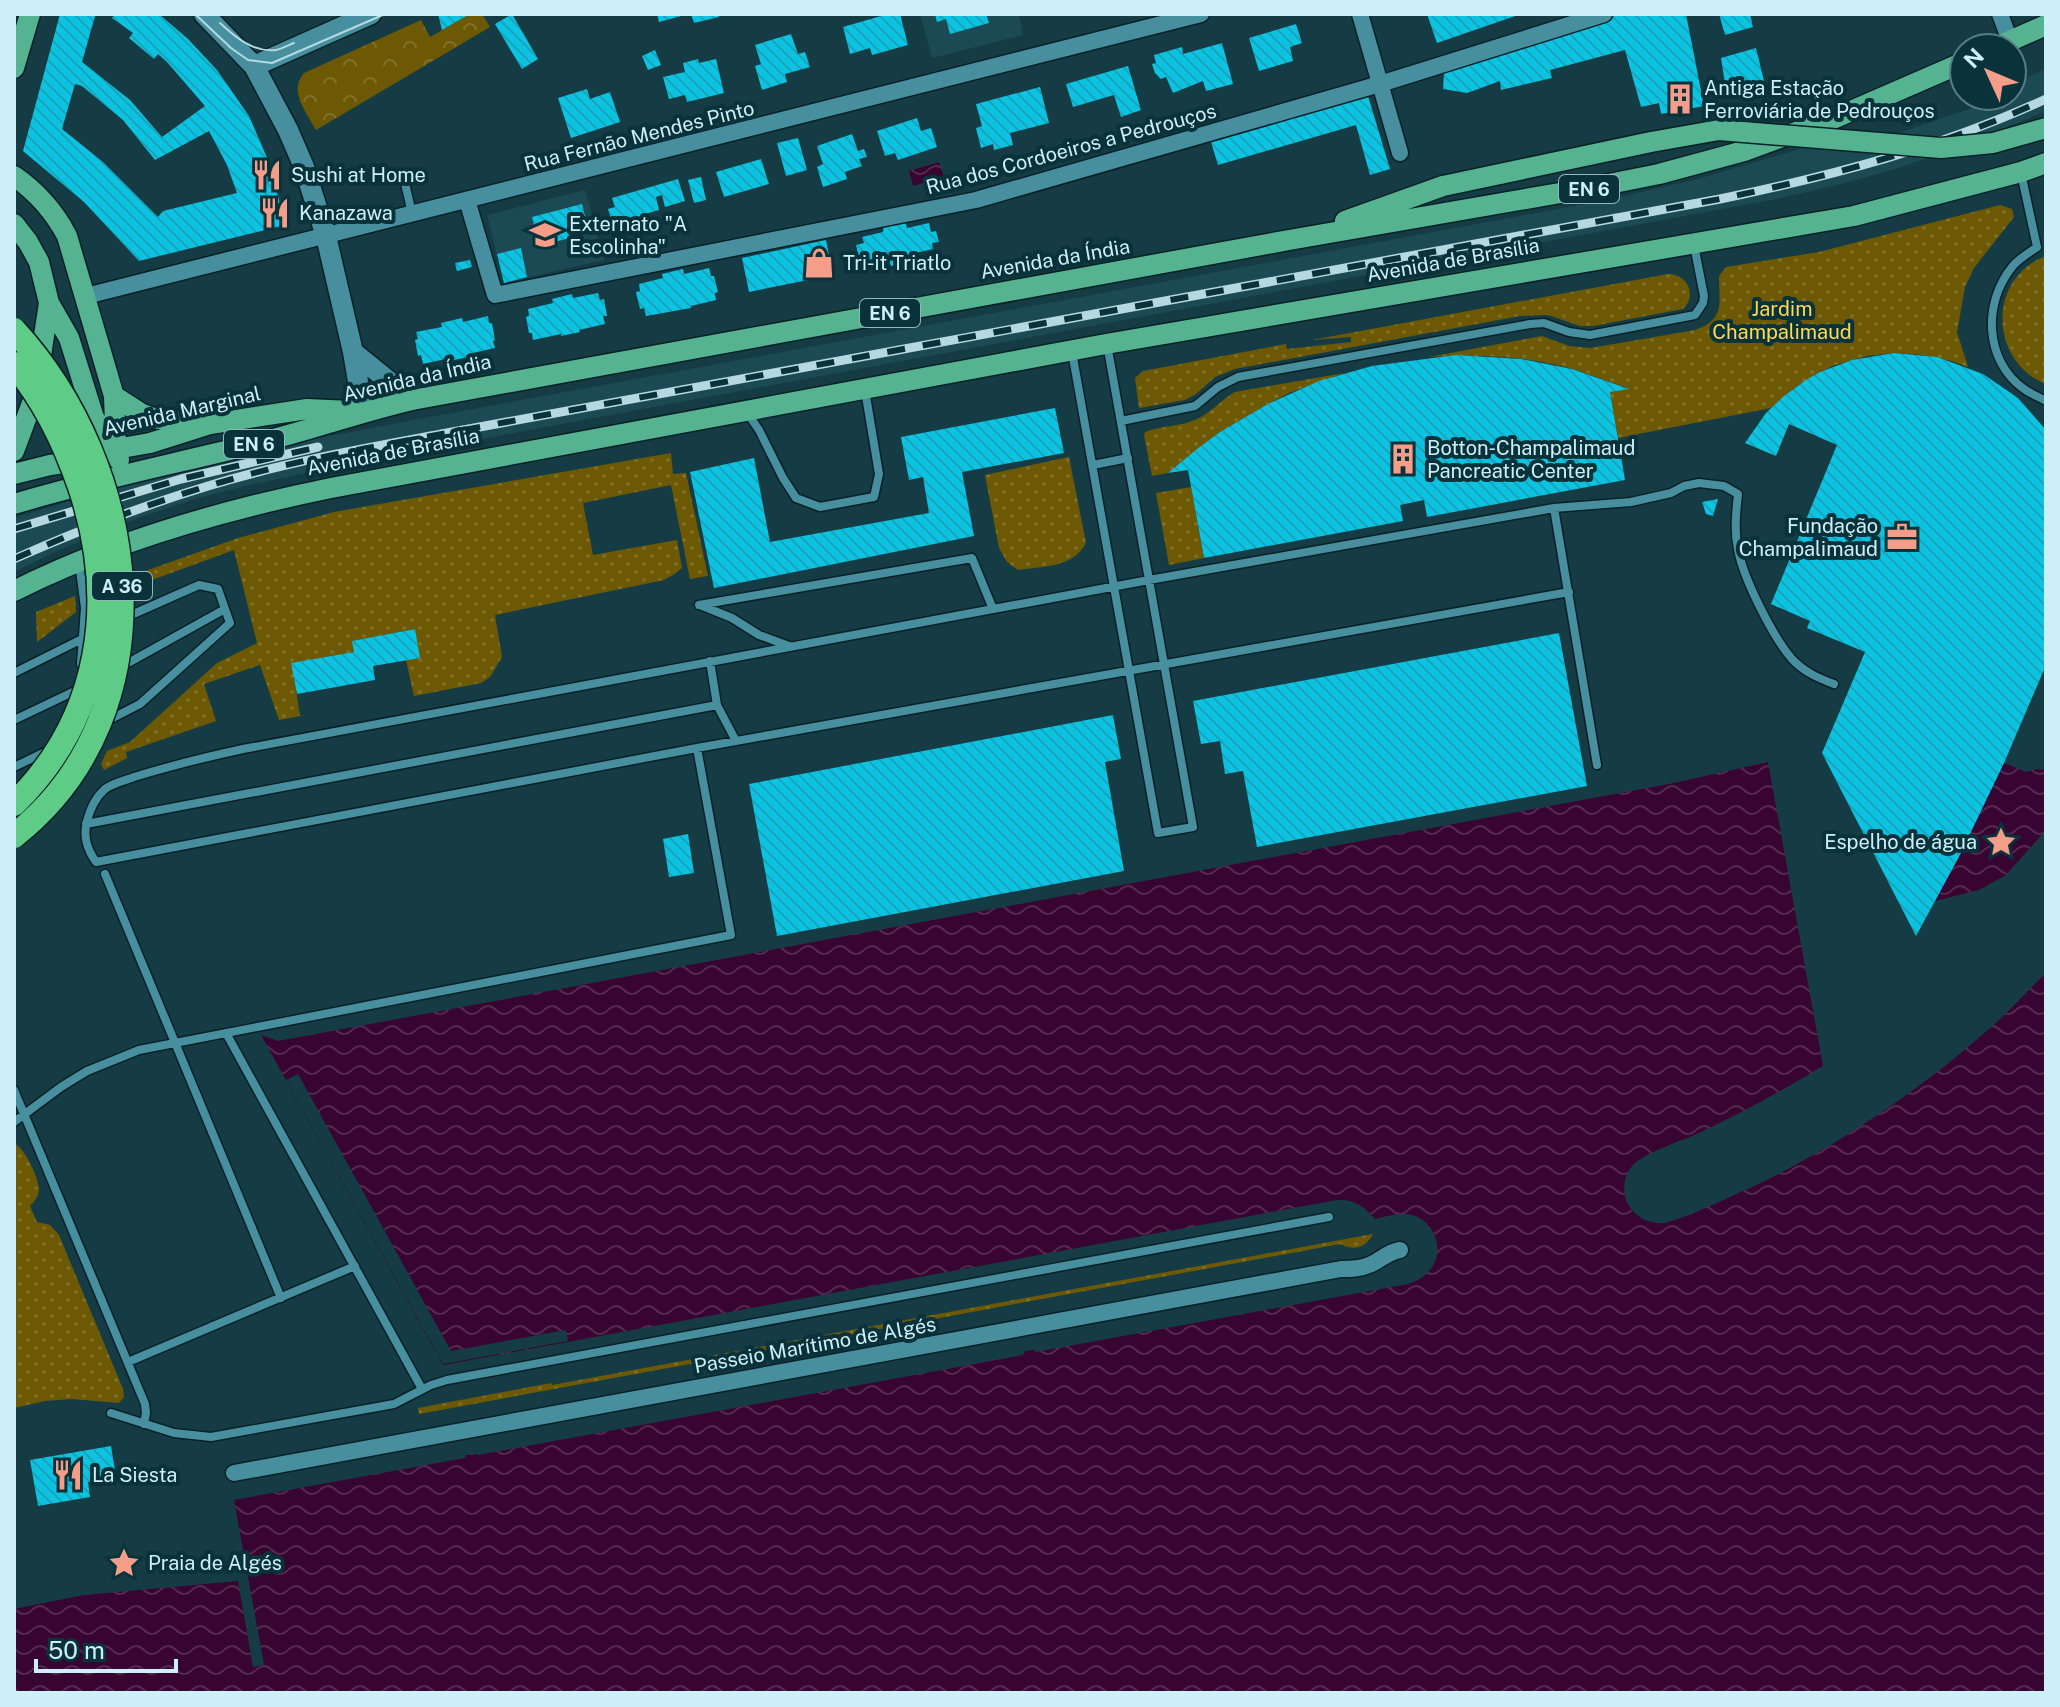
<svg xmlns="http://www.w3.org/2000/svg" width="2060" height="1707" font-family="'Public Sans',sans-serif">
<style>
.built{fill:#1c4a54}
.grass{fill:url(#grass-dots)}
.park{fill:url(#park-crowns)}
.water{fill:url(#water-waves)}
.pier{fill:#153c44}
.building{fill:url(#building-back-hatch);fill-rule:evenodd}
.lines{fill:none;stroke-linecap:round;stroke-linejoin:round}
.lane-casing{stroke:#0a2126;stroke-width:11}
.street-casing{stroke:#0a2126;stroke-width:19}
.secondary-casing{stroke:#0a2126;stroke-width:23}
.primary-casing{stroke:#0a2126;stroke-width:23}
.lane{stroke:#478f9f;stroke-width:8}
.street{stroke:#478f9f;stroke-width:16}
.secondary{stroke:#478f9f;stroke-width:20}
.primary{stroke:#55b391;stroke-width:20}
.tram{stroke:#b6d9e1;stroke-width:2}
.rail-casing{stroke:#b6d9e1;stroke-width:9}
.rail{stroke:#09323a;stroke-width:6;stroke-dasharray:18;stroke-linecap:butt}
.primary-bridge-casing{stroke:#0a2126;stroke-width:23;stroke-linecap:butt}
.highway-bridge-casing{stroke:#0a2126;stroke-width:27;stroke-linecap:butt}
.primary-bridge{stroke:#55b391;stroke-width:20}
.highway-bridge{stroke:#5ecb87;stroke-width:24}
.labels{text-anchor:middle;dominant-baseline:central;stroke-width:8;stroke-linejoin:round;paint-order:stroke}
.shield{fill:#09323a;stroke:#92b7bf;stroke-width:2}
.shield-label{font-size:18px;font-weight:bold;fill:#cdf0f8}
.poi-label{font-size:20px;fill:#cdf0f8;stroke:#09323a;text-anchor:start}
.street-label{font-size:20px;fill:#cdf0f8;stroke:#09323a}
.park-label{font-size:20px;fill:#fed951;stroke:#09323a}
</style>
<defs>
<pattern id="grass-dots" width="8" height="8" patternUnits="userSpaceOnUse" patternTransform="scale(2)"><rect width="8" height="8" fill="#6d5904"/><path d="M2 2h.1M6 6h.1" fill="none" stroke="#817129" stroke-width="1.8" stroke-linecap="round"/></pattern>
<pattern id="park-crowns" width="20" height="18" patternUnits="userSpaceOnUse" patternTransform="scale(2)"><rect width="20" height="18" fill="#6d5904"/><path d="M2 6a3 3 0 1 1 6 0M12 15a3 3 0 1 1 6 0" fill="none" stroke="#817129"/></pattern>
<pattern id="water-waves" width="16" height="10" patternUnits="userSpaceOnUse" patternTransform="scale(2)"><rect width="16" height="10" fill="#380432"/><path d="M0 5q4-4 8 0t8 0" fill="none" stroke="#542950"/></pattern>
<pattern id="building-back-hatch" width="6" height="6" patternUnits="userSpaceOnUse" patternTransform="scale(2)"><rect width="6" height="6" fill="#0cc3e1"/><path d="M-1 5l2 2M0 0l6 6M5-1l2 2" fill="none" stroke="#18a4bb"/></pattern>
</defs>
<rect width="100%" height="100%" fill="#153c44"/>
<!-- built -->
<path class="built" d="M920,14H1019L1023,35L932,58Z
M2046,69V111L1943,153L1892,170L1837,185L1776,199L368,460L245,486L198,498L141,517L61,549L14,572V518L148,477L293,443L419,419L1607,200L1698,179L1816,144L1893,135L2001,98L2000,96H2012V84Z
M585,190L604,260L504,283L487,215Z"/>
<!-- grass -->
<path class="grass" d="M2000,205L2012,209L2014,217L1974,268L1965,287L1957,332L1968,367L1951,361L1923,355L1894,353L1867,356L1835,365L1820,372L1794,388L1771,408L1618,438L1610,392L1627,388C1609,382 1591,375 1573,369C1526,356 1477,354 1429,357L1542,336L1569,346L1591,348L1695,330C1726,319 1719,302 1719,276L1726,267L1819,252Z
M2046,256V384C1989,361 1987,278 2046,256Z
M1668,274C1687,274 1698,295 1683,309L1593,326H1580L1548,315L1520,316L1235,369L1215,377L1196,394L1185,400L1139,408L1135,378L1143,371L1286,344L1287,349L1351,342V337L1312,340Z
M1344,373L1289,393L1268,404L1220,432L1168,473L1152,476L1144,435L1145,432C1162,425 1181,427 1197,419C1212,412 1221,400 1235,392Z
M671,453L673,474L686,473L708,576L690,579L671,485L583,503L593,555L677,540L682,568L676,573L664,580L495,615L502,657L490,677L481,683L414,696L406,660L414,629L353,641L354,652L292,663L300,716L279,720L260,665L204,684L216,721L126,752L127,758L104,770L101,764L107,751L130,742L217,663L257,643L234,550L94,601L92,590L238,538L334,512Z
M1069,457L1086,543C1073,568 1043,566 1018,570L1007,562L999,548L985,475Z
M1191,487L1204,558L1169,565L1156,493Z
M75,596L76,612L37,642L36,612Z
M14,1143C25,1149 38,1176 39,1189C39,1196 35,1201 30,1206L37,1222L50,1225L59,1235L123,1389L124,1397L119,1403L72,1399L45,1401L14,1408Z
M1373,1234C1366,1248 1354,1251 1340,1244L419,1414L418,1408L551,1383L552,1385Z"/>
<!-- park -->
<path class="park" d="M470,14H482L490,27L316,130C307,113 288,91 304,73L421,20L430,37Z"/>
<!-- water -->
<path class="water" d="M939,162L944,177L913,186L909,171Z
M1768,762L1823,1066C1783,1090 1742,1113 1699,1133C1682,1141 1645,1152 1633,1165C1622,1177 1621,1197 1632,1210C1640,1220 1652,1224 1665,1223C1694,1215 1722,1200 1750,1188C1837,1147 1917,1092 1989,1029C2009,1012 2027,991 2046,973V1693H14V1609L84,1595L238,1581L253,1667L264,1665L234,1500L465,1458L466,1455L476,1453L478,1455L1023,1355L1025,1351L1034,1350L1036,1352L1408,1284C1416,1281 1423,1278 1429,1271C1446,1253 1436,1222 1412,1215C1400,1212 1387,1216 1375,1219C1364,1206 1354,1199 1337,1200L443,1365L261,1035L278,1041L1669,784Z
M2004,763L2026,772L2037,769L2046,770V830L2006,875L1979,890L1935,901Z"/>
<!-- pier -->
<path class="pier" d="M298,1074L451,1351L566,1330L568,1341L443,1364L286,1080Z"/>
<!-- building -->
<path class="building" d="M60,14H93L95,16L82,62L130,100L162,137L205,106L167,62L158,54L154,59L129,38L133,33L112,18L115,14H159L188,39L217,70L249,116L271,167L285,225L139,261L84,202L23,151ZM75,84L82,86L123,120L155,160L209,131L227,165L237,193L163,211L158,217L103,162L62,129Z
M438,14H470L442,30Z
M512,14L538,59L522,69L495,24Z
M657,14H685V15L659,22Z
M691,14H718L719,17L694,23Z
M888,14H900L908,45L872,55L870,48L850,54L843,27Z
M935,14H986L989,23L950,34L946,19L937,22Z
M1427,14H1521L1437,43Z
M1686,14L1704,106L1661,114L1659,103L1641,107L1625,50L1550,70L1552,78L1501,90L1500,81L1467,93L1443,89L1444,73L1617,15Z
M1719,14H1750L1753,27L1725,35Z
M1296,24L1302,43L1290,47L1293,61L1259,71L1249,38Z
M791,34L798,54L805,52L810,67L785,74L787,82L762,90L755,66L761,64L755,45Z
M1222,43L1233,84L1206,91L1203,81L1173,93L1166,77L1161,79L1155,73L1152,64L1156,63L1154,55L1182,47L1183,54Z
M1756,48L1764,81L1726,90L1721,58Z
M655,50L661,65L648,70L642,56Z
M698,59L699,63L716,59L724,93L687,102L685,95L669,99L663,77L685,72L683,63Z
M1128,66L1141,110L1121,117L1114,95L1073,107L1066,84Z
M1040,87L1049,123L1010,133L1013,145L994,150L993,144L981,148L976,128L982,126L976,104Z
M587,89L590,99L610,92L620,122L571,138L558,98Z
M1368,96L1390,169L1370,175L1356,125L1218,165L1211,142Z
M917,118L921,131L931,128L937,147L898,160L895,153L885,156L877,131Z
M852,134L858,151L864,149L867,157L859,159L862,166L845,172L847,179L823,187L817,167L823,164L817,146Z
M798,138L807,170L786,176L777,143Z
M761,159L769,184L724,197L716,172Z
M701,177L706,200L694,203L688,180Z
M678,179L685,201L665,207L662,195L656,197L659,210L645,214L647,220L614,229L608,209L615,207L612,198Z
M582,204L589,233L539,246L532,217Z
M905,221L907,228L929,223L931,232L936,231L939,242L932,243L933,249L906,255L907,263L891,266L889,259L870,264L867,259L860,261L856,245L864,243L862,237L883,232L884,226Z
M826,240L833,275L749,292L742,258Z
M521,248L527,277L504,283L497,254Z
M470,260L472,267L457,271L455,263Z
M709,268L711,276H714L718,292L715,293L716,300L691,306V308L646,316L644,308L640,309L636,292L640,291L639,284L663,278L662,274L683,269L684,274Z
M598,293L600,300L604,299L607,316H603L605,324L579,330L580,332L561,336V334L533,340L532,333H529L526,317L529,316L528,309L553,303L552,299L572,294L573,298Z
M488,316L489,323H492L495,340L493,341L495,348L468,354V357L450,361V358L423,364L421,355L418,356L415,340L418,339L416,332L442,327L441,323L462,318L463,322Z
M1894,353L1937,357L1983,374L2018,398L2046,430V665L2004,763L1960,855L1916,936L1822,753L1865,652L1807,628L1810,621L1771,604L1837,445L1789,424L1776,456L1745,443L1766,413L1784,396L1806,380L1820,372L1852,360Z
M1456,355L1521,359L1572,369L1629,389L1610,392L1625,480L1427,517L1424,500L1400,505L1403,521L1204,558L1188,470L1168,473L1197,449L1220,432L1268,404L1319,381L1372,366Z
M1055,408L1064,453L962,472L974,536L714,588L690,472L754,458L770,542L929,513L923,477L909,480L901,437Z
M1718,499L1713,516L1706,514L1702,502Z
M415,629L420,658L373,666L375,680L297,694L291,663L354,652L352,641Z
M1559,633L1587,786L1257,847L1243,771L1225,774L1220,741L1201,744L1193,701Z
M1113,715L1121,759L1105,762L1124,871L777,936L749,784Z
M688,834L694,873L669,877L663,839Z
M111,1446L116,1477L88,1482L90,1497L38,1506L30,1460Z"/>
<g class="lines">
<!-- lane casing -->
<g class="lane-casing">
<path id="lane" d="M2021,173L2037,247
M403,175L412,213
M2037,247C2029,253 2018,259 2012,267C1983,303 1984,360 2024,389C2031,394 2039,397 2046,401
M1072,352L1158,833L1193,827L1107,344
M746,411L759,430L783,478L796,498L820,507L874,497L879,474L865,390
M1121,421L1195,406L1218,387L1238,377L1530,324L1544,323L1569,332L1590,335L1695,315L1703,303L1704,296L1694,245
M1093,465L1128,458
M1554,508L1597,765
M79,563L85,608L81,664
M1569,592L697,748L96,862C87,849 83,837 87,821C90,809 96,797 105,789C113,783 124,781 134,777C170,766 206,757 243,749L1149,580L1554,508L1631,502L1671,493L1684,486L1699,483L1724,486L1738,494C1736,513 1734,531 1738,549C1743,578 1773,637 1792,659C1804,672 1818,678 1834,684
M699,605L972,558L993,609
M700,605L732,618L759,635L789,646
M710,661L717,705L736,741
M119,668L225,609L218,589L199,585L122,619
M14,673L92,634
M14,720L79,689
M105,722L140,704L230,623L225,609
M14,767L49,750
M86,824L717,705
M105,874L281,1298
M226,1033L422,1389
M14,1090L145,1404L146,1413L144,1424
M14,1122L61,1087L87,1071L139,1050L731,935L697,748
M128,1362L355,1266
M111,1413L174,1433L211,1437L394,1404L431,1385L447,1380L1329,1217"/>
</g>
<!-- street casing -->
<g class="street-casing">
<path id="street" d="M1360,14L1400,153
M2000,14L2010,41
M467,200L495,295L976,200L1380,84L1604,14
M86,296L1201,14
M234,1473L1341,1269C1351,1269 1360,1269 1369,1265C1380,1261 1387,1252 1400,1250"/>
</g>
<!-- secondary casing -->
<g class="secondary-casing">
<path id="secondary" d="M204,14L254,66L288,130L304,167L326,236L353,352L363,411
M254,66L371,14
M353,352L412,400"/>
</g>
<!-- primary casing -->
<g class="primary-casing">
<path id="primary" d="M1994,48L2046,25
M14,68L30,14
M14,176C37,192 54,211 67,236L114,396L116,449L119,460
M1345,221L1443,186
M14,224L28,242L39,262L49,303L69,338L94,418L116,449
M114,396L142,414L153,418L202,424
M14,451L35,395L49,303
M14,474L50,465L85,460L116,449L150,443L210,424L307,409L351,411
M14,504C90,481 169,465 246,446C302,433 356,413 412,400L1289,240L1589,188L1659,174L1744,151L1835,118L1964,62
M14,591C113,541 223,510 331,488L1106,344L1854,216L2021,172L2046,163"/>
</g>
<!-- lane -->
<use href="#lane" class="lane"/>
<!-- street -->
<use href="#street" class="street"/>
<!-- secondary -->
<use href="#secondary" class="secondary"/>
<!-- primary -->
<use href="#primary" class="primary"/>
<!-- tram -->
<path class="tram" d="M195,14L231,48L248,60L272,63L385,14
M220,23C235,37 254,53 276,50C282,49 289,45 294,43"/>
<!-- rail casing -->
<g class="rail-casing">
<path id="rail" d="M14,529L181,479L318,447
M14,559C77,531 142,506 208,486C286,462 367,448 447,433L1720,199C1831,176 1942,147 2046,99"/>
</g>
<!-- rail -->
<use href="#rail" class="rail"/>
<!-- primary-bridge casing -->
<g class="primary-bridge-casing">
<path id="primary-bridge" d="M1443,186L1651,142L1719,130L1941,148L1993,143L2046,128"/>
</g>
<!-- highway-bridge casing -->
<g class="highway-bridge-casing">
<path id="highway-bridge" d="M14,330C140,467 174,710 14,836
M14,364C44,400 65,443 80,487C118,601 102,718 14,804"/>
</g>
<!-- primary-bridge -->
<use href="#primary-bridge" class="primary-bridge"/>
<!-- highway-bridge -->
<use href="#highway-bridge" class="highway-bridge"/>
</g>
<!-- icons -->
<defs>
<g id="building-bare" transform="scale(2.4)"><path d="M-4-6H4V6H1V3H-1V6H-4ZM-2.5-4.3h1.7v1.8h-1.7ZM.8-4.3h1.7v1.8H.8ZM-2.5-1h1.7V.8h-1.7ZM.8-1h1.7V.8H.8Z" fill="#f49e89" stroke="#09323a" stroke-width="2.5" paint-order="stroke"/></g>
<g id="restaurant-bare" transform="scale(2.4)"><path d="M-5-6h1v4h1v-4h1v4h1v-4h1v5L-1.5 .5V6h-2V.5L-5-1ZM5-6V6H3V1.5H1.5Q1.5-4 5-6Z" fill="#f49e89" stroke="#09323a" stroke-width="2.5" paint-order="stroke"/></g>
<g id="school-bare" transform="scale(2.4)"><path d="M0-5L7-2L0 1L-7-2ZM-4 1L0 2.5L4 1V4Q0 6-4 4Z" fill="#f49e89" stroke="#09323a" stroke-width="2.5" paint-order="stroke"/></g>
<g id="shop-bare" transform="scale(2.4)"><path d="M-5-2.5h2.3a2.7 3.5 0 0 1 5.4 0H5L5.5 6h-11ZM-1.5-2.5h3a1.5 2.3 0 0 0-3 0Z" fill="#f49e89" stroke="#09323a" stroke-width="2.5" paint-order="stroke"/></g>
<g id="office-bare" transform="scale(2.4)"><path d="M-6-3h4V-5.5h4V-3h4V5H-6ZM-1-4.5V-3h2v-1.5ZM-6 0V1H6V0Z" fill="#f49e89" stroke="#09323a" stroke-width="2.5" paint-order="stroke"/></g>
<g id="sight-bare" transform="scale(2.4)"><path d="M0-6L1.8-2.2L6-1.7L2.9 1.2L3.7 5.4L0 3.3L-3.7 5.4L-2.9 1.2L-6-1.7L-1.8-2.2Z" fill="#f49e89" stroke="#09323a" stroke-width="2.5" paint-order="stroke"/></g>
</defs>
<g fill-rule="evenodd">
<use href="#building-bare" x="1680" y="99"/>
<use href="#restaurant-bare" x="267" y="175"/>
<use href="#restaurant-bare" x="275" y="213"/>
<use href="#school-bare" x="545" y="235"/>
<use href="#shop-bare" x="819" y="263"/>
<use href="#building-bare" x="1403" y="459"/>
<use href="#office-bare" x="1902" y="537"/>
<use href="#sight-bare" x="2001" y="842"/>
<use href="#restaurant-bare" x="68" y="1475"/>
<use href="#sight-bare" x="124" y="1563"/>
</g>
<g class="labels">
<!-- shield labels -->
<g class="shield">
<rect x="1559" y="175" width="60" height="28" rx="6"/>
<rect x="860" y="299" width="60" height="28" rx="6"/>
<rect x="224" y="430" width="60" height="28" rx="6"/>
<rect x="92" y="572" width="60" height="28" rx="6"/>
</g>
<g class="shield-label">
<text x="1589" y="189">EN 6</text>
<text x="890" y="313">EN 6</text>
<text x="254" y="444">EN 6</text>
<text x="122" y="586">A 36</text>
</g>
<!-- poi labels -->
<g class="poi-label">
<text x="1704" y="88">Antiga Estação<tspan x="1704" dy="23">Ferroviária de Pedrouços</tspan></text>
<text x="291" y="175">Sushi at Home</text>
<text x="299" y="213">Kanazawa</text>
<text x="569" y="224">Externato "A<tspan x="569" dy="23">Escolinha"</tspan></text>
<text x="843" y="263">Tri-it Triatlo</text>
<text x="1427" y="448">Botton-Champalimaud<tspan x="1427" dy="23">Pancreatic Center</tspan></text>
<text x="1878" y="526" text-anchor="end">Fundação<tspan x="1878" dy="23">Champalimaud</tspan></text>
<text x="1977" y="842" text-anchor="end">Espelho de água</text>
<text x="92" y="1475">La Siesta</text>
<text x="148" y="1563">Praia de Algés</text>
</g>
<!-- street labels -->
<g class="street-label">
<text transform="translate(639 136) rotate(-14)">Rua Fernão Mendes Pinto</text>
<text transform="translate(1071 149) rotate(-15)">Rua dos Cordoeiros a Pedrouços</text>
<text transform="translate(1055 259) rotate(-10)">Avenida da Índia</text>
<text transform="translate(1453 260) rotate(-10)">Avenida de Brasília</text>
<text transform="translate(417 378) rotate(-13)">Avenida da Índia</text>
<text transform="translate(182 411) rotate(-13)">Avenida Marginal</text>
<text transform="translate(393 452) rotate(-11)">Avenida de Brasília</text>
<text transform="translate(815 1345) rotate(-10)">Passeio Marítimo de Algés</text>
</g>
<!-- park labels -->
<g class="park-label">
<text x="1782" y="309">Jardim<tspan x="1782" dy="23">Champalimaud</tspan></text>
</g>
</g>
<!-- border -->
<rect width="2060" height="1707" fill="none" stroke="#cdf0f8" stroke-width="32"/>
<!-- north arrow -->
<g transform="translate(1988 72) rotate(314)"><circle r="38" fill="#09323a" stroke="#577e86" stroke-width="2"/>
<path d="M0-6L14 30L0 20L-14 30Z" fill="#f49e89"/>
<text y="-12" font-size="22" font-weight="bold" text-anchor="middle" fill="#cdf0f8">N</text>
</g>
<!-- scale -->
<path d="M36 1659v12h140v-12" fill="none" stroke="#cdf0f8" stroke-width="4"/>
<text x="48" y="1659" font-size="24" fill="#cdf0f8" stroke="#09323a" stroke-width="6" paint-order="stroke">50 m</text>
</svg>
